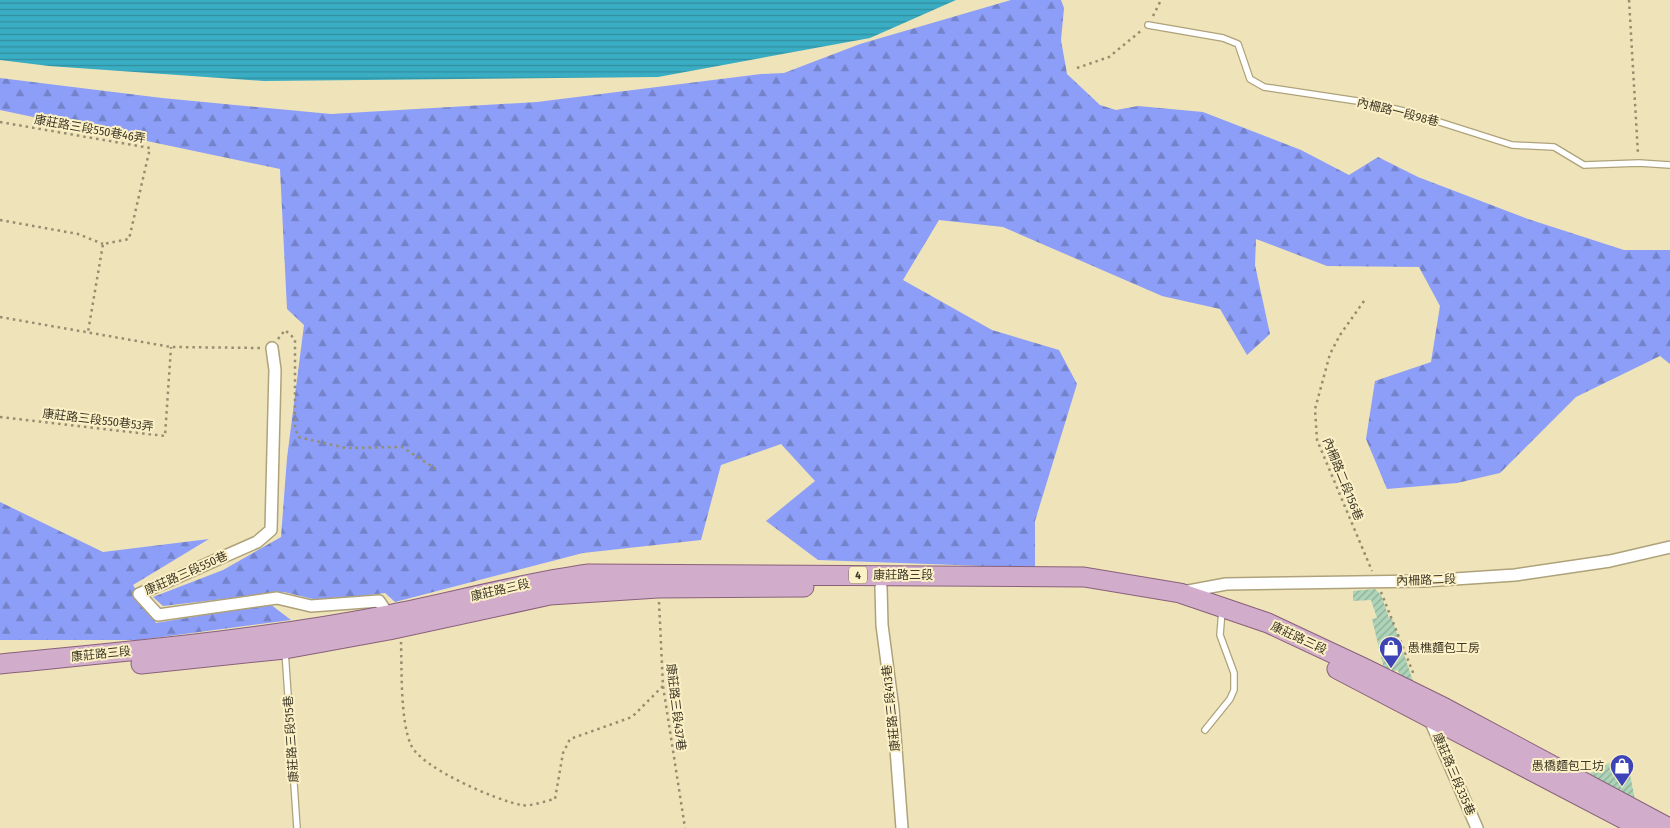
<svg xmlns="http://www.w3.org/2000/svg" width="1670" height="828" font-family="'Fira Sans Condensed','Noto Sans TC',sans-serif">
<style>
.forest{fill:url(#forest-firs)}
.water{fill:url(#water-rules)}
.building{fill:url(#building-hatch)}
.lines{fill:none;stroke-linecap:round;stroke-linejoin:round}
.lane-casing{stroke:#aea27a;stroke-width:8}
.street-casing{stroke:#aea27a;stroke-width:14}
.primary-casing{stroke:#89607a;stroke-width:21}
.path{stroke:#958d6f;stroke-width:2.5;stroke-dasharray:2.5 4;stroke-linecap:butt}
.lane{stroke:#fff;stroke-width:5.5}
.street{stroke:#fff;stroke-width:11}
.primary{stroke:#d1adcb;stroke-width:19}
.labels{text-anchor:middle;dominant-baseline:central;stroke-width:4;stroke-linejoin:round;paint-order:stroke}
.shield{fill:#fcf0c6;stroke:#766e56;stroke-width:1}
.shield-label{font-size:11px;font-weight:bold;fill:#3c3726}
.street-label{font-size:12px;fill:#3c3726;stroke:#fcf0c6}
.poi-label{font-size:12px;fill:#3c3726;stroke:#fcf0c6;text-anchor:start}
</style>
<defs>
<pattern id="forest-firs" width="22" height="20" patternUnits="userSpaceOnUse" patternTransform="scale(1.25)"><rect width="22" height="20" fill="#8c9ef8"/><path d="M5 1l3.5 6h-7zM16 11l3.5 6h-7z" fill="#7482c9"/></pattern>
<pattern id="water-rules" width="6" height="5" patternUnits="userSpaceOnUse" patternTransform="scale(1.25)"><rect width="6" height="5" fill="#39adc3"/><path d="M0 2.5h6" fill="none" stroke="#318e9e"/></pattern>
<pattern id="building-hatch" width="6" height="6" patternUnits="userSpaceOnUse" patternTransform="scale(1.25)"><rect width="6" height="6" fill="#add4b8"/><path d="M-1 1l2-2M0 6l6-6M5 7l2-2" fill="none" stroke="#8ead95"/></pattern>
</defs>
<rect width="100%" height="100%" fill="#efe3b9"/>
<!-- forest -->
<path class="forest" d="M1011,0H1061L1064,8L1061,40L1067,74L1100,105L1116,110L1138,106L1203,112L1301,150L1349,175L1378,157L1418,177L1528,219L1624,250H1670V364L1660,356L1576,397L1500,473L1457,483L1387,489L1366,439L1375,381L1431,362L1440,306L1419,267L1327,266L1256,239L1255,265L1270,334L1247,355L1220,309L1162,296L1003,227L939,220L903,280L992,330L1059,350L1077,384L1035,521V568L818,560L766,521L815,481L781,444L721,465L701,540L583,553L395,602L385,593L321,601L284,592L163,606L153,597L223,570L281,537L287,458L304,325L287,309L280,169L0,110V78L162,98L331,114L537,102L761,74L784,73L860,44Z
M0,502L103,552L209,539L133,585L156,623L270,604L291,620L139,640H0Z"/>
<!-- water -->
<path class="water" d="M0,0H956L870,38L658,77L264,81L49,66L0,60Z"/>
<!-- building -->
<path class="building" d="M1375,589L1381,595L1389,618L1392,619L1413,681L1403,684L1398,670L1385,673L1372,619L1377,618L1371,600L1353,601V591Z
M1626,754L1635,800L1589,774Z"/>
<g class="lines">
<!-- lane casing -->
<g class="lane-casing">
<path id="lane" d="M1148,25L1223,38L1238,44L1250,79L1264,87L1364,102L1408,112L1512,145L1554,147L1584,165L1639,163L1670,165
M285,651L297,828
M1205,730L1230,699L1234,690V673L1220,635L1222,610"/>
</g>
<!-- street casing -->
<g class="street-casing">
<path id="street" d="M272,348L275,370L271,530L257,542L139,594L158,615L277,598L311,606L379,601L390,617
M881,587L882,625L893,709L902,828
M1183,592L1226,584L1424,581L1515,575L1610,561L1670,547
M1430,720L1477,828"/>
</g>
<!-- primary casing -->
<g class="primary-casing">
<path id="primary" d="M0,664C130,651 260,640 388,615C455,602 521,583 589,574L1084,577L1180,593L1268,623L1364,668L1445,708L1669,828
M141,664L285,649L389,630L550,595L658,588L804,587
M1337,669L1641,828"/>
</g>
<!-- path -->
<path class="path" d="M1629,0L1638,154
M1153,16L1161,0
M1077,68L1109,57L1142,30
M0,122L150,148L129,239L103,244L88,332
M0,220L78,234L103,244
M1364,301L1340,335L1330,354L1315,409L1317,440L1372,571
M0,317L171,347L262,348
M278,339L285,330L295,339V426L298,437L346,448L402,447L439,471
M0,417L165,436L171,347
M1381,592L1414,675
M659,602L663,686L685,828
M401,642C402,670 400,720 411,745C421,768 496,800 521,805C530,807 545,801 555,799L563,753L570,739L632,717L663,686"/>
<!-- lane -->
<use href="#lane" class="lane"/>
<!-- street -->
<use href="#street" class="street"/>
<!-- primary -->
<use href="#primary" class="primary"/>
</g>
<!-- icons -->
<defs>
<g id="shop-pin" transform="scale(1.25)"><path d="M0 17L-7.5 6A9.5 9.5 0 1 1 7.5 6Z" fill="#3c44b8" stroke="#fcf0c6"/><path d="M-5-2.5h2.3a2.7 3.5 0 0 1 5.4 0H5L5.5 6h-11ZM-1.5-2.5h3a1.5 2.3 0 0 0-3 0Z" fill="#fff"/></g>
</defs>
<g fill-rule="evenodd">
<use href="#shop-pin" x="1391" y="648"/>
<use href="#shop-pin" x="1622" y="766"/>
</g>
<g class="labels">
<!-- shield labels -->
<rect class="shield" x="849" y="566.5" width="18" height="17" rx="4"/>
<g class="shield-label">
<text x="858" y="575">4</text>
</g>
<!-- street labels -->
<g class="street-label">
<text transform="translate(1398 112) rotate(14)">內柵路一段98巷</text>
<text transform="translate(90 129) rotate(10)">康莊路三段550巷46弄</text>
<text transform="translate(98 420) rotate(7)">康莊路三段550巷53弄</text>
<text transform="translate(1343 479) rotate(68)">內柵路二段156巷</text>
<text transform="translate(186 573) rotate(-24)">康莊路三段550巷</text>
<text x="903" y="575">康莊路三段</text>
<text transform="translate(1426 580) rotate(-2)">內柵路二段</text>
<text transform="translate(500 590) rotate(-13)">康莊路三段</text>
<text transform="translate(1299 638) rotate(25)">康莊路三段</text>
<text transform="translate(101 654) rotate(-6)">康莊路三段</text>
<text transform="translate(676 707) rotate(83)">康莊路三段437巷</text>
<text transform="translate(891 708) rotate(-96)">康莊路三段413巷</text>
<text transform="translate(291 739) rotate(-94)">康莊路三段515巷</text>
<text transform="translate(1454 774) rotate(67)">康莊路三段335巷</text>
</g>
<!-- poi labels -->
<g class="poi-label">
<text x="1408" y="648">愚樵麵包工房</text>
<text x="1604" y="766" text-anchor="end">愚橋麵包工坊</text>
</g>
</g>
</svg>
